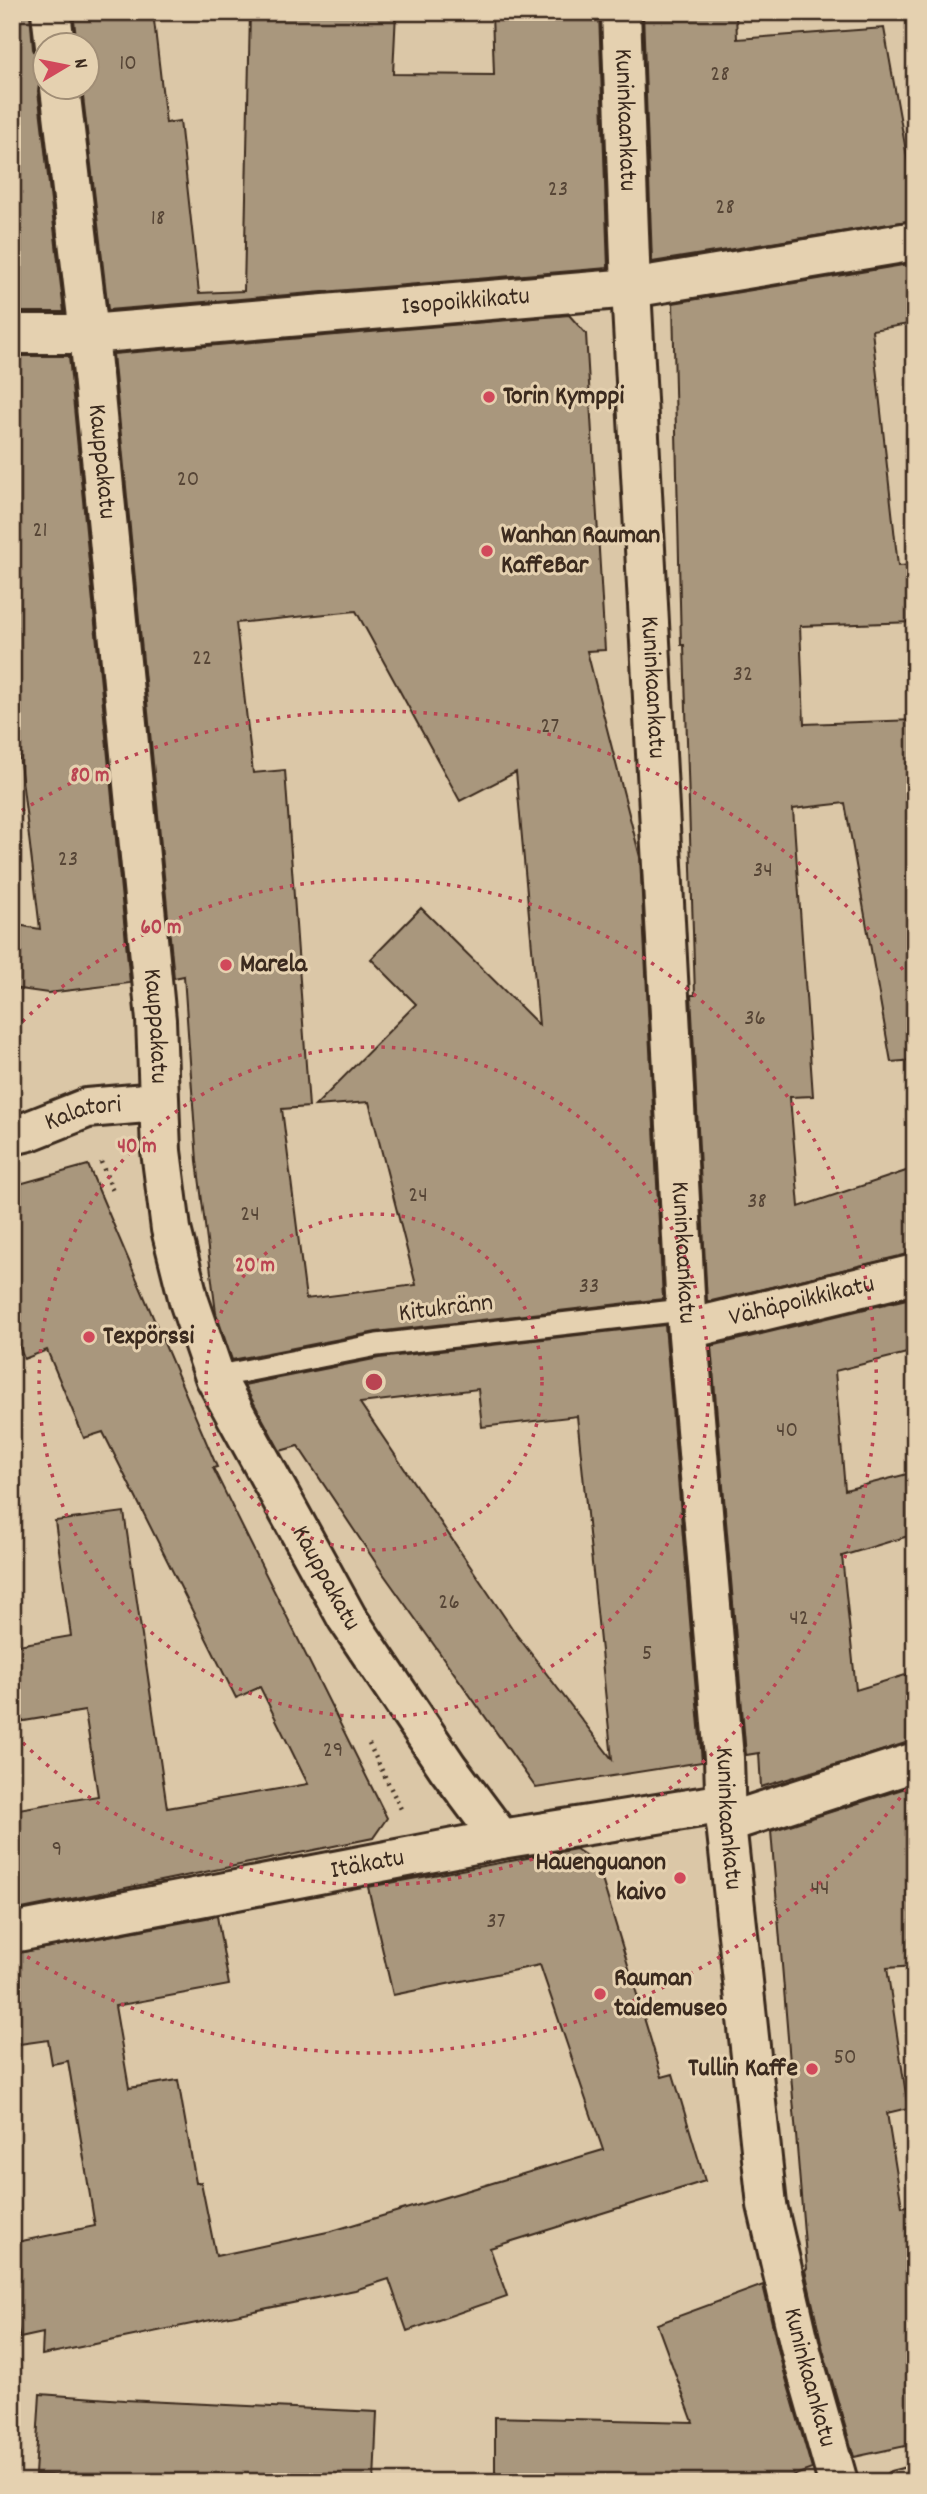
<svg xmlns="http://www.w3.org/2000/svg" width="927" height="2494" font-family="Dekko,sans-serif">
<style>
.building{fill:#a9977d;stroke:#3b2a1e;stroke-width:2;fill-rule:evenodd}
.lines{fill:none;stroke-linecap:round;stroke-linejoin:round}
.service-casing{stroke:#3b2a1e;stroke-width:26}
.minor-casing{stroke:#3b2a1e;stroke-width:44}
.path{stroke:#3b2a1e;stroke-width:4.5;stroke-dasharray:2 5;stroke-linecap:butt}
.service{stroke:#e5d1b0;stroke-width:21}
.minor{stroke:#e5d1b0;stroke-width:38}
.ring{fill:none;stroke:#ba4452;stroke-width:3.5;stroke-dasharray:3.5 7}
.poi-dot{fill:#d1495b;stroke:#e5d1b0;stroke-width:2.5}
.labels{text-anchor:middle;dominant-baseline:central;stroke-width:6;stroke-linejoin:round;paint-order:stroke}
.number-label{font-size:23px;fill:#564536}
.street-label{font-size:26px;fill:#3b2a1e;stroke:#e5d1b0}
.poi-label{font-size:26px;font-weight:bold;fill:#3b2a1e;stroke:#e5d1b0;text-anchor:start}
.centre{fill:#ba4452;stroke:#e5d1b0;stroke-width:3.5}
.ring-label{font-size:21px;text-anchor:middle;font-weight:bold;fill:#ba4452;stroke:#e5d1b0;stroke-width:6;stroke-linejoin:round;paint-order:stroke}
</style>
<rect width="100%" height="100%" fill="#dbc7a7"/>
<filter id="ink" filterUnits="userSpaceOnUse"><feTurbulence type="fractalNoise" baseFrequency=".0143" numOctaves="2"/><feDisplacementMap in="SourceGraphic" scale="14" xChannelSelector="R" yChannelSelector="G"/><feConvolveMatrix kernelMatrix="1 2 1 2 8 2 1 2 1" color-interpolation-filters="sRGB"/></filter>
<g filter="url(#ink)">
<!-- building -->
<path class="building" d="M12,12H30L33,49L37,58L46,66V72L40,80L38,91L64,312H12Z
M73,12H153L166,123L180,121L199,293L244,291L250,12H396L393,74L494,75L492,12H599L608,268L108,310L82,88H88V46H77Z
M643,12H736L737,39L884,28L915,201V220L652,262Z
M915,263V323L872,330L898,566L915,565V622L800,626L804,724L915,720V1060L891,1062L845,803L793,809L813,1096L790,1097L799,1207L915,1168V1253L707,1302L691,995H695L684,645H681L673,303Z
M569,315L586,334L605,650L587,651L640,857L663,1299L376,1332L232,1360L216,1313L197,1161L184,976L174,978L113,354ZM356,611L460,801L516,772L539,1025L421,908L371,959L416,1004L315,1106L369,1102L416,1285L306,1299L282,1109L309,1107L285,770L253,773L236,623Z
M12,356H69L130,983L48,993L12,988V924L40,929L12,696Z
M88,1165L217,1467L213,1468L387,1818L373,1838L12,1911V1810L98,1796L85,1711L12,1723V1646L71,1636L55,1521L124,1512L167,1808L308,1784L260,1687L236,1698L103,1432L84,1438L47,1350L24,1359L12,1325V1186Z
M915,1297V1351L835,1371L845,1490L915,1472V1534L842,1556L856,1690L915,1672V1741L761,1787L759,1753L746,1755L711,1346Z
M665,1325L702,1762L536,1788L382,1572L298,1446L280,1451L244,1385L379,1358ZM478,1389L482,1427L577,1416L612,1759L516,1634L360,1403Z
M915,1785V1966L887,1968L908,2108L887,2113L902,2207L915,2204V2444L854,2457L823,2350L805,2270L807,2269L771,1831Z
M576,1849L597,1863L662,2077L673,2074L705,2181L490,2248L507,2296L407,2331L389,2279L355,2290L42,2355L43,2333L20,2338L12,2302V2243L95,2226L68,2061L52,2064L48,2040L12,2045V1954L217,1916L229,1985L115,2006L129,2088L178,2080L196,2183L201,2182L216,2256L332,2231L603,2150L540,1965L393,1995L368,1887Z
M763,2285L781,2361L812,2469L776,2482H495V2417L693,2422L657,2324Z
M40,2394L124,2400L377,2412L374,2482H302L201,2477V2482H163L35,2474Z"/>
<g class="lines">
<!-- service casing -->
<g class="service-casing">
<path id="service" d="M215,1377L377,1345L674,1311L686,1312
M895,2482L915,2477"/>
</g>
<!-- minor casing -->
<g class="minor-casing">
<g id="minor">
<path d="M51,12L55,46"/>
<path id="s1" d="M621,12L631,288L686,1312L724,1758L726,1823L767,2205L802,2355L838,2482"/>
<path id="s2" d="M60,88L89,334L156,1020L161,1151L171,1229L189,1301L215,1377L347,1618L448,1768L501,1839"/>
<path id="s3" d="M12,334H89L631,288L915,241"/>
<path id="s4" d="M12,1135L29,1131L87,1108L158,1102"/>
<path id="s5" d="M688,1329L915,1274"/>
<path d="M726,1823L915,1762"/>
<path id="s6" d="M12,1933L501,1839L726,1803"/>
</g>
</g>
<!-- path -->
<path class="path" d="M101,1162L114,1194
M369,1744L401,1809"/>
<!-- service -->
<use href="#service" class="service"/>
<!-- minor -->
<use href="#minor" class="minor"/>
</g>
</g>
<!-- distance rings -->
<g class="ring">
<circle cx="374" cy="1382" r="168"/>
<circle cx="374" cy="1382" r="335"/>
<path d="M15 1029A503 503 0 1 1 15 1735"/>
<path d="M913 1781A671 671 0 0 1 13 1948M13 816A671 671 0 0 1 913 983"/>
</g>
<!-- markers -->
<g class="poi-dot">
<circle cx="489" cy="397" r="7"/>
<circle cx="487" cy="551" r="7"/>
<circle cx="226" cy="965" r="7"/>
<circle cx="89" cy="1337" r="7"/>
<circle cx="680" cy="1878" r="7"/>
<circle cx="600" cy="1994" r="7"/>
<circle cx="812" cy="2069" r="7"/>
</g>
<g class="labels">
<!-- number labels -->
<g class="number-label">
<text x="128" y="64">10</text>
<text x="720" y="75">28</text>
<text x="558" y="190">23</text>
<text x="725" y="208">28</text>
<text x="158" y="219">18</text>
<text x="188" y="480">20</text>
<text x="40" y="531">21</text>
<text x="202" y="659">22</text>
<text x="743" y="675">32</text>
<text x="550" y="727">27</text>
<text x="68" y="860">23</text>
<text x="763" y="871">34</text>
<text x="755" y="1019">36</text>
<text x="418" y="1196">24</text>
<text x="757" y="1202">38</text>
<text x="250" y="1215">24</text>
<text x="589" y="1287">33</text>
<text x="787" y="1431">40</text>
<text x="449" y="1603">26</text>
<text x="799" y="1619">42</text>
<text x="647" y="1654">5</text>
<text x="333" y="1751">29</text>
<text x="57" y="1850">9</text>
<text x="820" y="1889">44</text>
<text x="496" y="1922">37</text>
<text x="845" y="2058">50</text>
</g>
<!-- street labels -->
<g class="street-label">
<text stroke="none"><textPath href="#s1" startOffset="108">Kuninkaankatu</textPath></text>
<text stroke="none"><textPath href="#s3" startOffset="455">Isopoikkikatu</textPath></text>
<text stroke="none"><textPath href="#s2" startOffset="376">Kauppakatu</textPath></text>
<text stroke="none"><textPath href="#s1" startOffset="676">Kuninkaankatu</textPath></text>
<text stroke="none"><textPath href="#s2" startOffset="943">Kauppakatu</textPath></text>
<text stroke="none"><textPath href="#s4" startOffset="75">Kalatori</textPath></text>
<text stroke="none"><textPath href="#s1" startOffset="1242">Kuninkaankatu</textPath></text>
<text stroke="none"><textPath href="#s5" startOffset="117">Vähäpoikkikatu</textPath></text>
<text transform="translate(446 1309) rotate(-7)">Kitukränn</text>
<text stroke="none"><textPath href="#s2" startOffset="1531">Kauppakatu</textPath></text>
<text stroke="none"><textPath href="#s1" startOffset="1810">Kuninkaankatu</textPath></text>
<text stroke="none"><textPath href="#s6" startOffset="362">Itäkatu</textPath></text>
<text stroke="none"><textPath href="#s1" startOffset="2376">Kuninkaankatu</textPath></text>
</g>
<!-- poi labels -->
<g class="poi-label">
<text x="503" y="397">Torin Kymppi</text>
<text x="501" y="536">Wanhan Rauman<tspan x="501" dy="30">KaffeBar</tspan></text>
<text x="240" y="965">Marela</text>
<text x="103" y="1337">Texpörssi</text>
<text x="666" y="1863" text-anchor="end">Hauenguanon<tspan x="666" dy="30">kaivo</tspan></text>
<text x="614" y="1979">Rauman<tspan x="614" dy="30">taidemuseo</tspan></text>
<text x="798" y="2069" text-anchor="end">Tullin Kaffe</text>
</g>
</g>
<circle cx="374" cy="1382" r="10" class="centre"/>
<g class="ring-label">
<text x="90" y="781">80 m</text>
<text x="161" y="933">60 m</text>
<text x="137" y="1152">40 m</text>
<text x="255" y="1271">20 m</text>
</g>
<!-- margin -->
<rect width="927" height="2494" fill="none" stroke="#e5d1b0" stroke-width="42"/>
<rect x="21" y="21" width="885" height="2452" fill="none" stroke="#3b2a1e" stroke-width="2.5" filter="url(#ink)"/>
<!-- north arrow -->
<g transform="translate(66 66) rotate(80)"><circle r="33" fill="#e5d1b0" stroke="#a18e76" stroke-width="2"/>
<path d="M0-5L12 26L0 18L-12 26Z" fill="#d1495b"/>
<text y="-10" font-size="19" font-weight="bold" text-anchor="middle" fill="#3b2a1e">N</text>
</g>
</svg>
